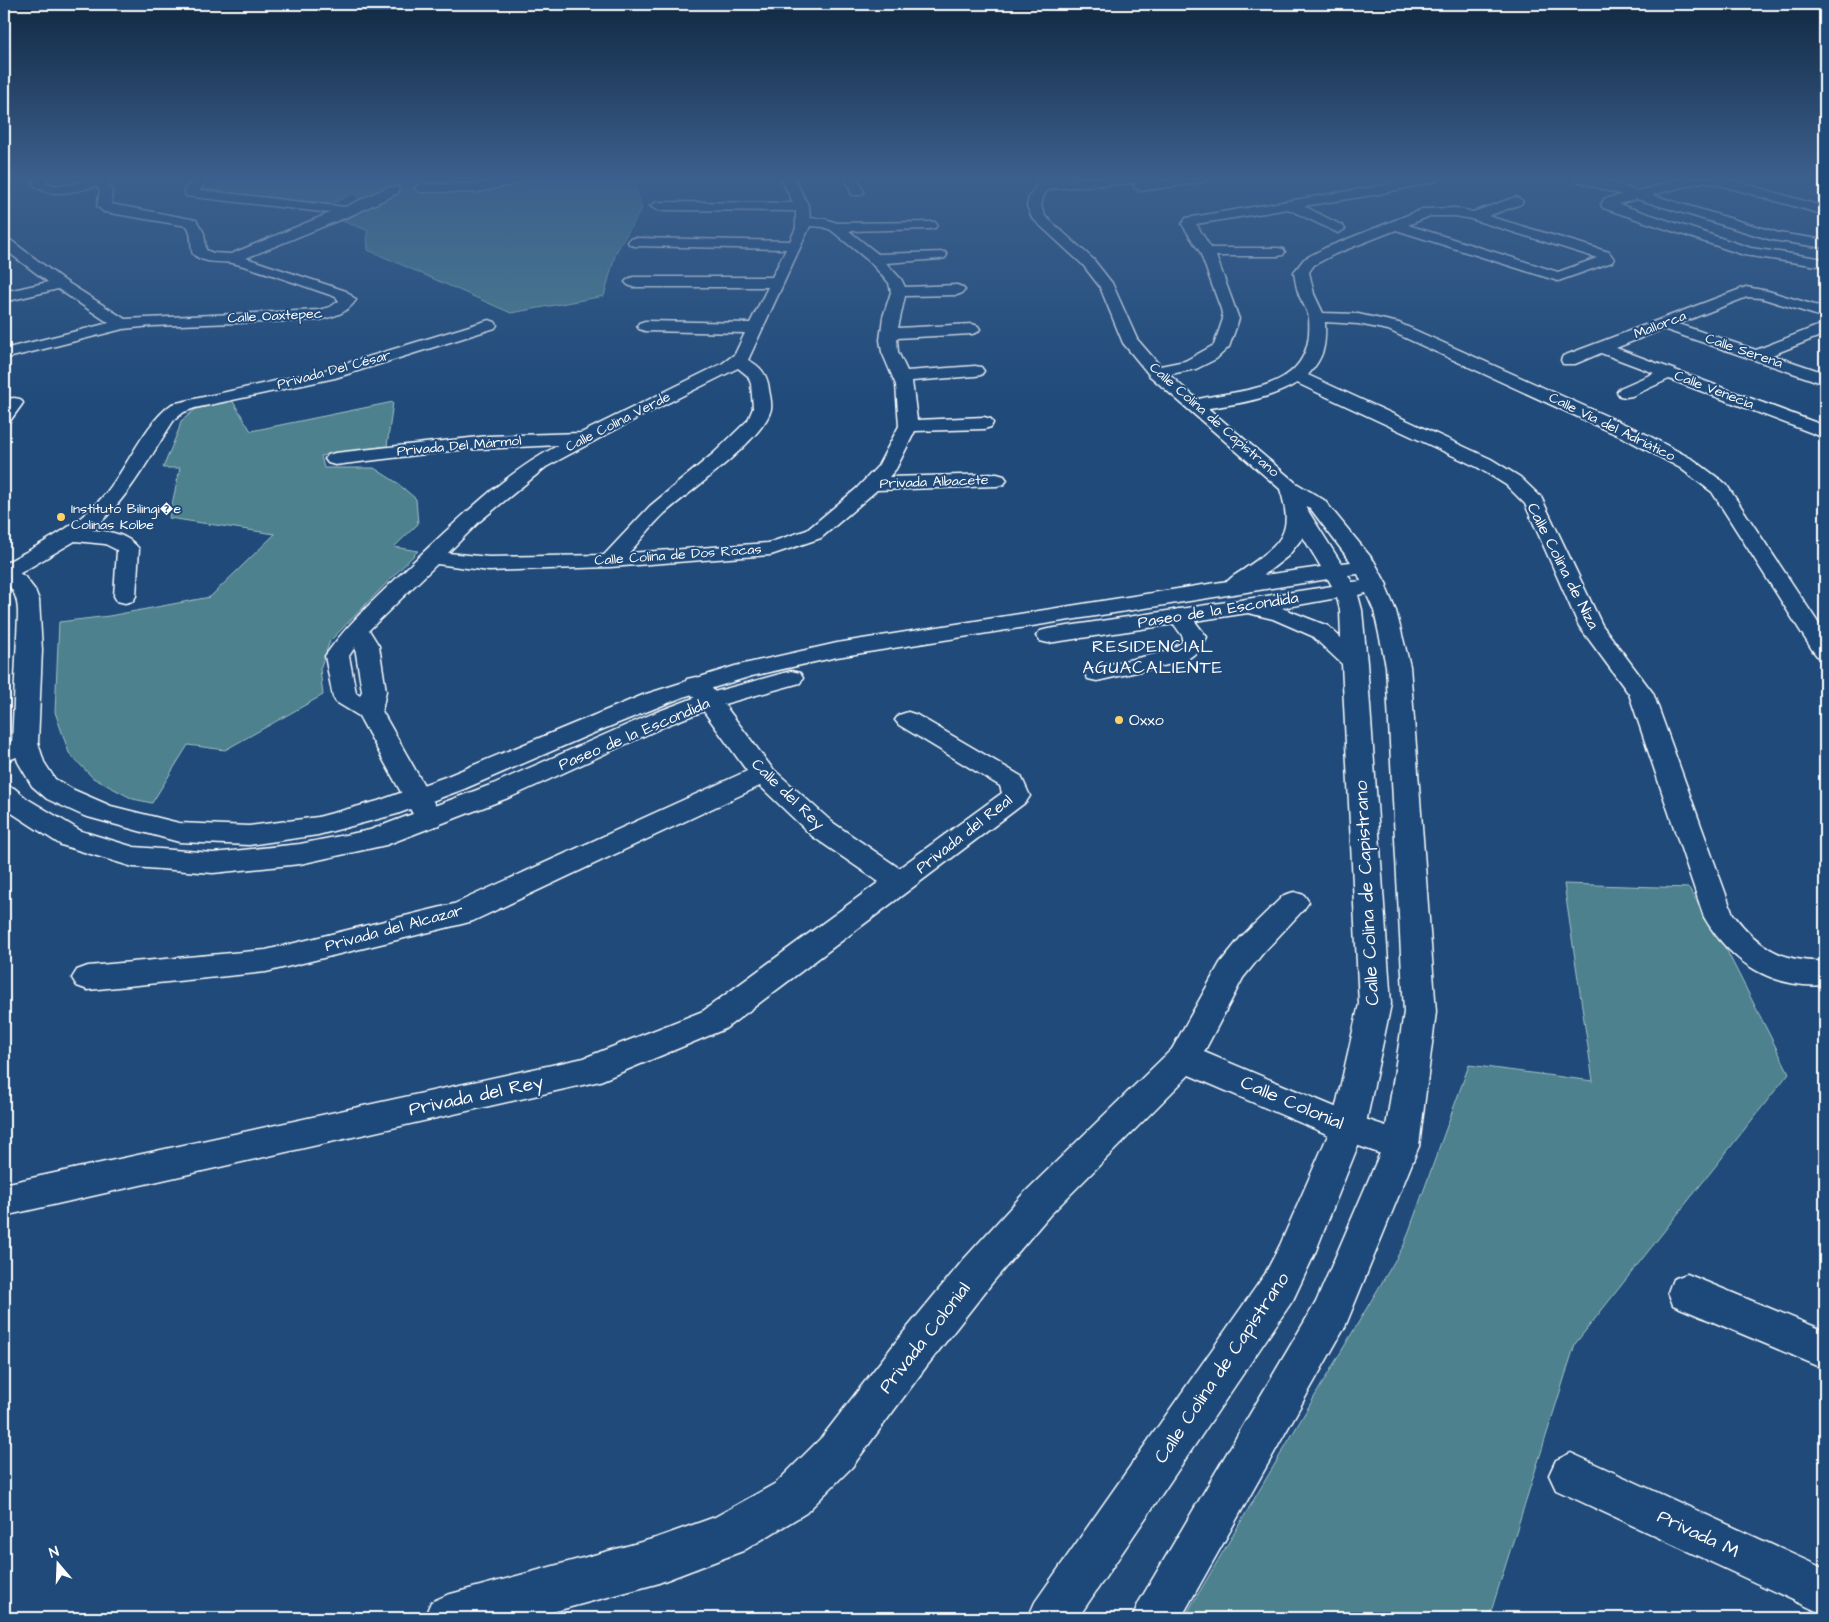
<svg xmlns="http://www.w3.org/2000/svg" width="1829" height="1622" font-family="'Architects Daughter',sans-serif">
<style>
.green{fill:#4e818e;stroke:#a6c0c6}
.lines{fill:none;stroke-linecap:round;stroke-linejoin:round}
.minor-casing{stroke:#fff;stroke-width:3}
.major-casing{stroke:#fff;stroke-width:3}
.minor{fill:#1f4a7a;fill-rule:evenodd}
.major{fill:#1f4a7a;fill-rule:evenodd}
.poi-dot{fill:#ffd166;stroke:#1f4a7a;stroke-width:2}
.labels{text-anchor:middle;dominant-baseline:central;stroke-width:4;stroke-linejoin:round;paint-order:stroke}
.far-street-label{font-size:14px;fill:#fff;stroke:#1f4a7a}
.far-poi-label{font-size:14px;fill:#fff;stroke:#1f4a7a;text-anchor:start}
.street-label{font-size:16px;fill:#fff;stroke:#1f4a7a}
.poi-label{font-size:16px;fill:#fff;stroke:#1f4a7a;text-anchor:start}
.neighbourhood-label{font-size:18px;letter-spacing:1px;fill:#fff;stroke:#1f4a7a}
.near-street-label{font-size:19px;fill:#fff;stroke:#1f4a7a}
</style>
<rect width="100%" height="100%" fill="#1f4a7a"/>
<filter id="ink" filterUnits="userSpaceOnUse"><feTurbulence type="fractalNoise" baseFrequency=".02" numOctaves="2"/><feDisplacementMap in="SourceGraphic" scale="10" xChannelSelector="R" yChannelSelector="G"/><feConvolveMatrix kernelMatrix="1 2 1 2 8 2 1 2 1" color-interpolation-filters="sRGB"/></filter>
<g filter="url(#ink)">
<!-- green -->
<path class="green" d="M222,178H642L635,187L642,208L616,252L604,296L511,313L368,250L367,230L342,221L368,208L353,193L332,204L208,190Z
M232,400L251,431L393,402L387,446L321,456L324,468H374L396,482L416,499L418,524L394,547L418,551L330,641L320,669L323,695L225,750L188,745L152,803L133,799L93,778L69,753L55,712L59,622L109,616L210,597L275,534L169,518L180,468H163L179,429L181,421L196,409Z
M1564,884L1689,888L1726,949L1789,1073L1575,1344L1489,1618H1184L1404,1245L1469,1065L1593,1081Z"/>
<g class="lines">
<!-- minor casing -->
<g class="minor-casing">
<path id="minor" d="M35,178H49L46,182C62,190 79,181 94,178C100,178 106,178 111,178L108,182L112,191L111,204L196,220L204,233L206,250L213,253L231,254L330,213L186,196L184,190L198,178H213L199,190L345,207L388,187H398L399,190L398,193L354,214L246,258L346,291L356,300C346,314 335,316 319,320L152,326L123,329L4,359V349L109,323L58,289L4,302V292L48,282L4,249V238L9,239L65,281L125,319L319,310L330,307L339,301L336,297C302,286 265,271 232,263C220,261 205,264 194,255C189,251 194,235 187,226L104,212L97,206L100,191L97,186C79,191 46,200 32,183Z
M504,178H529L527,181L478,192H420L414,188L420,184H478Z
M781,178H794L809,207L810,218L825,219L837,223L935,222L937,225L935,228L930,229L849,231L878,254L945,252L947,255L945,258L940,259L886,263L901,279L905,287L957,285L962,287L965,290L962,293L957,295L905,296L898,328L972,324L978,326L980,329L978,332L972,334L897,338L898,352L907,371L975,366L981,367L984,371L981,375L975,376L912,381L917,420L984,417L991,419L993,423L991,427L984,429L915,431L896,469L889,477L997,474L1004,476L1007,480L1004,484L997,486L877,490L821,538L771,555L610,567L489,571L437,564L369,630L379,646L386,691L382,711L443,819L439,825L429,828L419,825L359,716L336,702L333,697L325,656C349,621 381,594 411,564C457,521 503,474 559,445L458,450L335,465L328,463L325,459L328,455L335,453L488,436L581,433L723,363L735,354L745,333L645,331L639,329L637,326L639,323L645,321L750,323L768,287H633L628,285L625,282L628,279L633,277H772L786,249L635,246L630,245L628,242L630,239L635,238L790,241L796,228V211L657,210L650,206L657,202L793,203ZM810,226L823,227L831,230L870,262L889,283L891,292L883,317L880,340L882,352L896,385L899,426L878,466L856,489L807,530L768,543L629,553C641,540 652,525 665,513C689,492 765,438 771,409C772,403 770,395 769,390C768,376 761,366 748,360ZM738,368L748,376L751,384L753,408L748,420L714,453L650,506L604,555L489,557L448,553L480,521L546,467L628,423ZM355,647L362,691L360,696L356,693L349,656Z
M846,178H858L864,192L862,195H852Z
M1088,178H1160L1159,181L1210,178L1204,182L1140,191L1134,187L1135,184L1146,182L1046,189L1040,185L1046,181Z
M1414,178H1439L1437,181L1379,194L1304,206L1343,226L1345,229L1338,233L1288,209L1196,224L1211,248H1278L1283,249L1285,252L1283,255L1278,256H1216L1239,319L1229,347L1216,359L1196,369L1156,377L1150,376L1147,372L1150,368L1185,361L1214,345L1223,319L1221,309L1200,252L1182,224L1186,218L1379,186Z
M1575,178H1596L1637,191L1686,178H1724L1825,207V215L1705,181L1652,195L1779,233L1825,240V248L1772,240L1637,199L1618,204L1751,248L1825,259V267L1744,255L1603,208L1601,205L1604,199L1622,195L1577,181Z
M1516,197L1523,201L1521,204L1488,216L1609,252L1614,259L1612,262L1558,281L1396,230L1335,254L1314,265L1309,272L1314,294L1323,313L1358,314L1399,323L1640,431L1694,460L1726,484L1825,633V658L1817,656L1813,651L1712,492L1680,468L1626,439L1388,330L1358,324L1325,322C1326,346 1324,357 1308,375L1491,459L1520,477L1541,497L1602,625L1653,693L1733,914C1757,947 1784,963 1825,961V985C1772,989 1730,962 1704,917L1629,694L1579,626L1525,504L1506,485L1477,467L1297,383C1267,401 1230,405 1195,410L1189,409L1186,405L1189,401C1240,388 1315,394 1309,319C1308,310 1302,303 1299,295C1296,287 1295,279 1294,272L1304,259L1325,248L1423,209L1455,208L1473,212ZM1430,216H1455L1471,219L1597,258L1558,272L1408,225Z
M1746,287L1768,291L1825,308V318L1761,298L1747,297L1678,324L1756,350L1825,323V334L1772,355L1825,373V384L1663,329L1616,348L1825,426V438L1669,379L1632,396L1626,397L1620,396L1617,392L1620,388L1654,373L1601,353L1575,364H1563L1561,360L1563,356Z
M489,320L495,322L497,325L495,328L335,378L195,408L184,412L174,420C149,458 128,500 92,530C109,531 128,534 139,549L136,596L133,601L125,603L117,601L114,596L117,550L105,544L75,541L12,578L4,580V564C40,544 79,526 106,493C128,466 145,423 172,404L325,370Z
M14,398L20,399L23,403L10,421L4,422V405L8,399Z
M1179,609L1187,611L1207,637L1200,650L1185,661L1097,681L1088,679L1085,674L1088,669L1169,651L1182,642L1183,637L1168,616L1171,611Z
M696,677L705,679L772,768L832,822L899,868L1002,793L1000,786L899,725L895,720L899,715L908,712L917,715L1021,776L1030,796L1026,802L725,1029L600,1081L4,1216V1184L584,1058L703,1011L879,882L812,836L760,786L473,921L462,924L266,972L88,990L77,986L72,978L77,970L88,966L266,950L454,904L747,771L684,684L687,679Z
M25,736L34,738L38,744L34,750L4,762V744Z
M1294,892L1304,895L1309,902L1304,909L1263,953L1243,978L1204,1052L1359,1117L1413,1135L1419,1146L1413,1157L1401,1161L1336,1138L1189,1075L1049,1216L992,1283L926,1367L852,1467L806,1513L743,1551L727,1557L656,1584L530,1618H424L431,1602L447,1595L656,1538L715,1517L776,1483L822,1437L898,1339L964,1259L1023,1194L1172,1049L1220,963L1241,937L1284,895Z
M1687,1274L1825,1331V1369L1673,1305L1668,1292L1673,1279Z
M1571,1453L1825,1569V1615L1556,1490L1549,1475L1556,1460Z"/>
</g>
<!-- major casing -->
<g class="major-casing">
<path id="major" d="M1047,178L1061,179L1047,191L1043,197L1041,206L1045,216L1093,259L1112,283L1137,339L1162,368L1183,387L1296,483L1324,500L1374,561L1387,585L1386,587L1396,611L1410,666L1436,1012L1419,1146L1345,1327L1181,1618H1132L1139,1602L1316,1302L1383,1146L1404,1012L1386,666L1374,611L1366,593L1358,595L1362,610L1367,663L1391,1004L1365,1128L1315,1253L1293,1300L1078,1618H1028L1035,1602L1265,1274L1280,1245L1331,1128L1359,1004L1342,664L1312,636L1273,619L1248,613L1048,643L1040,641L1036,636L1040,631L1048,629L1332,586L1328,579L837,657L752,676L683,697L596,732L464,789L397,814L318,835L249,845L179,842L84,816L47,799L32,786L18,762L12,743L18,615C18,602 16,590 4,582V566L12,568L25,577L35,590L39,600L42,650L38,743L44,762L55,779L74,790L111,806L179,823L249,826L318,817L378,801L445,777L643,695L735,666L837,643L1228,581C1233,575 1241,572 1247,567C1282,543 1294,532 1280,489L1150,376L1123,343L1100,287L1083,265L1032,218L1027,206L1029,197L1037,185ZM1305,506L1310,508L1351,562L1341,563ZM1303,537L1321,567L1264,575L1288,556ZM1358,574L1361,581L1352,582L1348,575ZM1337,598L1340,610L1341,638L1328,626L1282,608Z
M791,671L800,673L803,678L800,683L717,706L672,723L513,796L386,845L300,864L213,873L133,867L61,845L4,808V785L14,788L26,798L81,831L134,847L213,853L300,844L370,830L493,784L654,713L699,696Z"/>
</g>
<!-- minor -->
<use href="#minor" class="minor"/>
<!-- major -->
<use href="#major" class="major"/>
</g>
</g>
<!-- sky -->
<linearGradient id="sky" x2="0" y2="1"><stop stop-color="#112943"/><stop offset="0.44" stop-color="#3c608d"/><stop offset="1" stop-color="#3c608d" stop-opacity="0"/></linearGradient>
<rect width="1829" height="406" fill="url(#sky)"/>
<!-- markers -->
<g class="poi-dot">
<circle cx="61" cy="517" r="5"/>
<circle cx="1119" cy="720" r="5"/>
</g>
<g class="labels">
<!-- far-street labels -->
<g class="far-street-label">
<text transform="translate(275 316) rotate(-3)">Calle Oaxtepec</text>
<text transform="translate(1660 325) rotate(-21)">Mallorca</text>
<text transform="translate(1744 351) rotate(19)">Calle Serena</text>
<text transform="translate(334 370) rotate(-15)">Privada Del César</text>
<text transform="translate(1714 390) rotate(21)">Calle Venecia</text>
<text transform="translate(1214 420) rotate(41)">Calle Colina de Capistrano</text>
<text transform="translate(618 422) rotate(-27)">Calle Colina Verde</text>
<text transform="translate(1612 427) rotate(26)">Calle Vía del Adriático</text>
<text transform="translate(459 446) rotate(-5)">Privada Del Mármol</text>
<text transform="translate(934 482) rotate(-2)">Privada Albacete</text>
<text transform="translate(678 555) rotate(-4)">Calle Colina de Dos Rocas</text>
</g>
<!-- far-poi labels -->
<g class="far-poi-label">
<text x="71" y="509">Instituto Bilingi�e<tspan x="71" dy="16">Colinas Kolbe</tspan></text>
</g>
<!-- street labels -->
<g class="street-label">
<text transform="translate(1563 566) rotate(63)">Calle Colina de Niza</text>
<text transform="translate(1218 610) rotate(-9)">Paseo de la Escondida</text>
<text transform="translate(634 734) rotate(-23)">Paseo de la Escondida</text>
<text transform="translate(788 794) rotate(44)">Calle del Rey</text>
<text transform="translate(964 834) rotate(-38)">Privada del Real</text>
<text transform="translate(394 928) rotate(-15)">Privada del Alcazar</text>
</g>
<!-- poi labels -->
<g class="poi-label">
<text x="1129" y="720">Oxxo</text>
</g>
<!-- neighbourhood labels -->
<g class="neighbourhood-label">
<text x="1153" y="646">RESIDENCIAL<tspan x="1153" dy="21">AGUACALIENTE</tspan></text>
</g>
<!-- near-street labels -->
<g class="near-street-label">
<text transform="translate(1367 893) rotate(-93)">Calle Colina de Capistrano</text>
<text transform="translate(476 1096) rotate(-12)">Privada del Rey</text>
<text transform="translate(1292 1103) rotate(23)">Calle Colonial</text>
<text transform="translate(925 1338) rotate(-52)">Privada Colonial</text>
<text transform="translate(1222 1368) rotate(-56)">Calle Colina de Capistrano</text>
<text transform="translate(1698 1534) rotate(25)">Privada M</text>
</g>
</g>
<!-- margin -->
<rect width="1829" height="1622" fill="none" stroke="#1f4a7a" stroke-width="20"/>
<rect x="10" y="10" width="1809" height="1602" fill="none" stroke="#fff" stroke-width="2" filter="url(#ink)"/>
<!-- north arrow -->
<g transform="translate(58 1564) rotate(341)" stroke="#1f4a7a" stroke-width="4" paint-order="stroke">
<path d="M0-4L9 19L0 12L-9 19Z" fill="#ffffff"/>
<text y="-8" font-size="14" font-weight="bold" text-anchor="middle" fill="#ffffff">N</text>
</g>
</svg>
